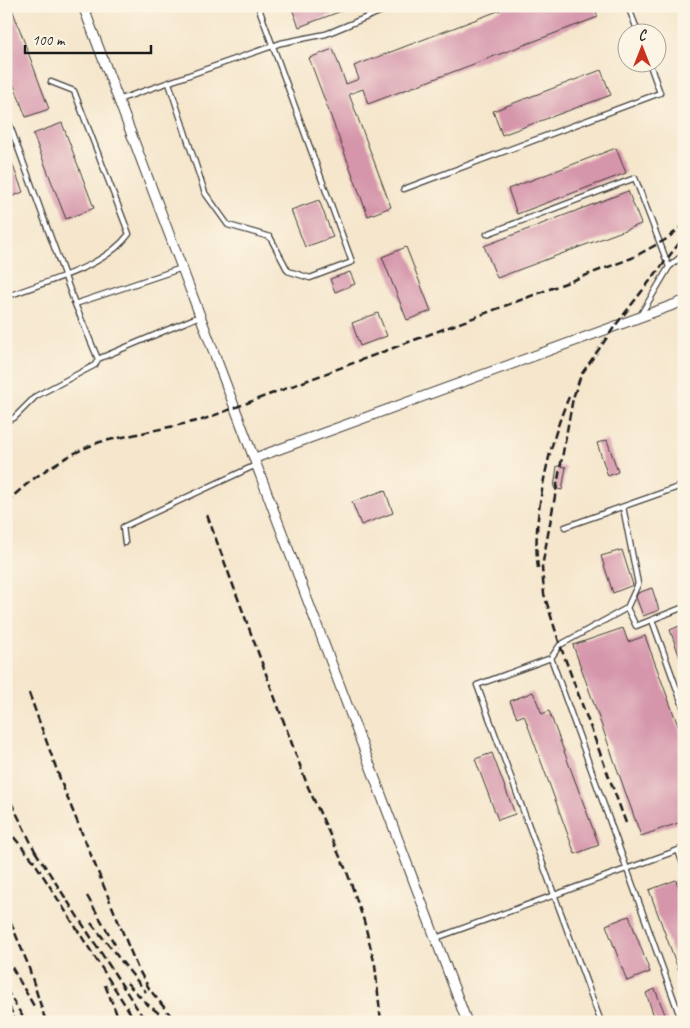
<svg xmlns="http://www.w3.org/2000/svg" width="690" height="1028" font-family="Caveat,sans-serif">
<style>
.building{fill:#d595ab}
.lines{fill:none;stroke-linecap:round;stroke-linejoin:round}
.lane-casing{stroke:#3d3a36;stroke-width:7}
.street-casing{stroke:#3d3a36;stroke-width:11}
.lane{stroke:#fff;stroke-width:4.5}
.street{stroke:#fff;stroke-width:9}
.rail{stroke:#1c1c1c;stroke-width:2.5;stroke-dasharray:8 4;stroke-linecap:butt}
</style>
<rect width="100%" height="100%" fill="#fcf5e5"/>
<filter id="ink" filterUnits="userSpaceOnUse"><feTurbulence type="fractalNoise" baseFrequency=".02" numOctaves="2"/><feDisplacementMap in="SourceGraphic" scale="10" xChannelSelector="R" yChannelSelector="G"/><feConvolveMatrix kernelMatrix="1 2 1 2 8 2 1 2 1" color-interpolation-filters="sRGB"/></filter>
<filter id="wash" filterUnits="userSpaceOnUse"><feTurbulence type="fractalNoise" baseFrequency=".0096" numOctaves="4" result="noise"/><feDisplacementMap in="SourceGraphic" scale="20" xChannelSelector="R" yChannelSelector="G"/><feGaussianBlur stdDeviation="1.12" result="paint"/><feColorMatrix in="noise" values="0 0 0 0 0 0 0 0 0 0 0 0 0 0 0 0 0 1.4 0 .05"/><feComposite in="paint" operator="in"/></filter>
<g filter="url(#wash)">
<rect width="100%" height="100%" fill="#f5e6cc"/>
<g id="blocks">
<!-- building -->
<path class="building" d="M6,6H11L49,109L26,117L6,64Z
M291,6H352V7L299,27Z
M511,6H594L598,17L368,104L363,89L349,94L391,207L368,216L309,58L333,49L346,84L359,79L354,66Z
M601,70L611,95L502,135L493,111Z
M62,123L94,208L66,219L33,134Z
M6,148L23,192L6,199Z
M616,148L626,173L517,214L508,189Z
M628,191L641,224L497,278L484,246Z
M319,200L333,237L305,247L291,210Z
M406,247L431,311L407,320L382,257Z
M350,272L355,284L335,292L330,279Z
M378,313L387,336L360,346L352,323Z
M607,440L618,472L608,476L597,443Z
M557,466L566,467L562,490L554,488Z
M385,490L393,513L361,525L352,502Z
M622,550L633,585L613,593L601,556Z
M652,588L659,610L643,616L636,597L638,593Z
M684,624V666H683L670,630Z
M623,628L628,642L645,636L684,742V821L641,836L573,645Z
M533,692L542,714L549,711L599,845L575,854L524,715L517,718L510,701Z
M492,753L515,814L498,820L475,759Z
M676,880L684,901L683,982L649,890Z
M629,916L650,972L627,981L606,925Z
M655,989L668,1022H656L646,993Z"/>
</g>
</g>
<g filter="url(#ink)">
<use href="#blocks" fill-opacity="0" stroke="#3d3a36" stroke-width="1"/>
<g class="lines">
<!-- lane casing -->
<g class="lane-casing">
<path id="lane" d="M628,6L638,32
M169,83L205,193L228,225L270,237L288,271L310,278L352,262L258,6
M118,100L281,43L326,34L394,6
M6,115L75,304
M404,189L660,93L649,62
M487,234L635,178L669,267
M182,268L75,304L98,359L200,316
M6,297C45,281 103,269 129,234L74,91L51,82
M640,316L669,267L684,254
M6,421L14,418L36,396L95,365L98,359
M623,507L638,584L627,608
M565,527L684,485
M125,543L123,527L256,465
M652,620L684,709
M551,658L477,685L601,1022
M678,850L684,867
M436,938L684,848
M682,1022L551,658L560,645L627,608L636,626L684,607"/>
</g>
<!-- street casing -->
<g class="street-casing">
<path id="street" d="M83,6L467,1022
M255,458L684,301"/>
</g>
<!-- lane -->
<use href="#lane" class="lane"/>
<!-- street -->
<use href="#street" class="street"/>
<!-- rail -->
<path class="rail" d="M6,503C32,477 65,455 100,442L202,420L632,258L665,240L684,225
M207,515L308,787L347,872L364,921L375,965L381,1022
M538,568C531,521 550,439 569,397
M29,693L63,787L137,967L150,990L176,1022
M6,792L38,857
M626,823L560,645L544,594L542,567L573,398L581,375L615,326L684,237
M6,828L33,860L136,1022
M35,851L146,1022
M87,896L117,948
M6,911L27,962L46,1022
M91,923L146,992
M6,957L35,1008
M127,983L147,1004L169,1021
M105,985L120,1022
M6,989L26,1022
M9,1006L16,1022"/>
</g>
</g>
<!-- margin -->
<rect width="690" height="1028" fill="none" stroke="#fcf5e5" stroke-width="25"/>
<!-- north arrow -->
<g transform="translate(642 48)"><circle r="24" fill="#fcf5e5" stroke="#a29e95"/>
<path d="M0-4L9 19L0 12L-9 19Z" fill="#c8321e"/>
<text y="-8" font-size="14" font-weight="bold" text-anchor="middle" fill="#1c1c1c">С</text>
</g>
<!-- scale -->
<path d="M25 45v8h126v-8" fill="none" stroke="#1c1c1c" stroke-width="2.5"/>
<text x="32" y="45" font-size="15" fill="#1c1c1c" stroke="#fcf5e5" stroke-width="4" paint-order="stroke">100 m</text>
</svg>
